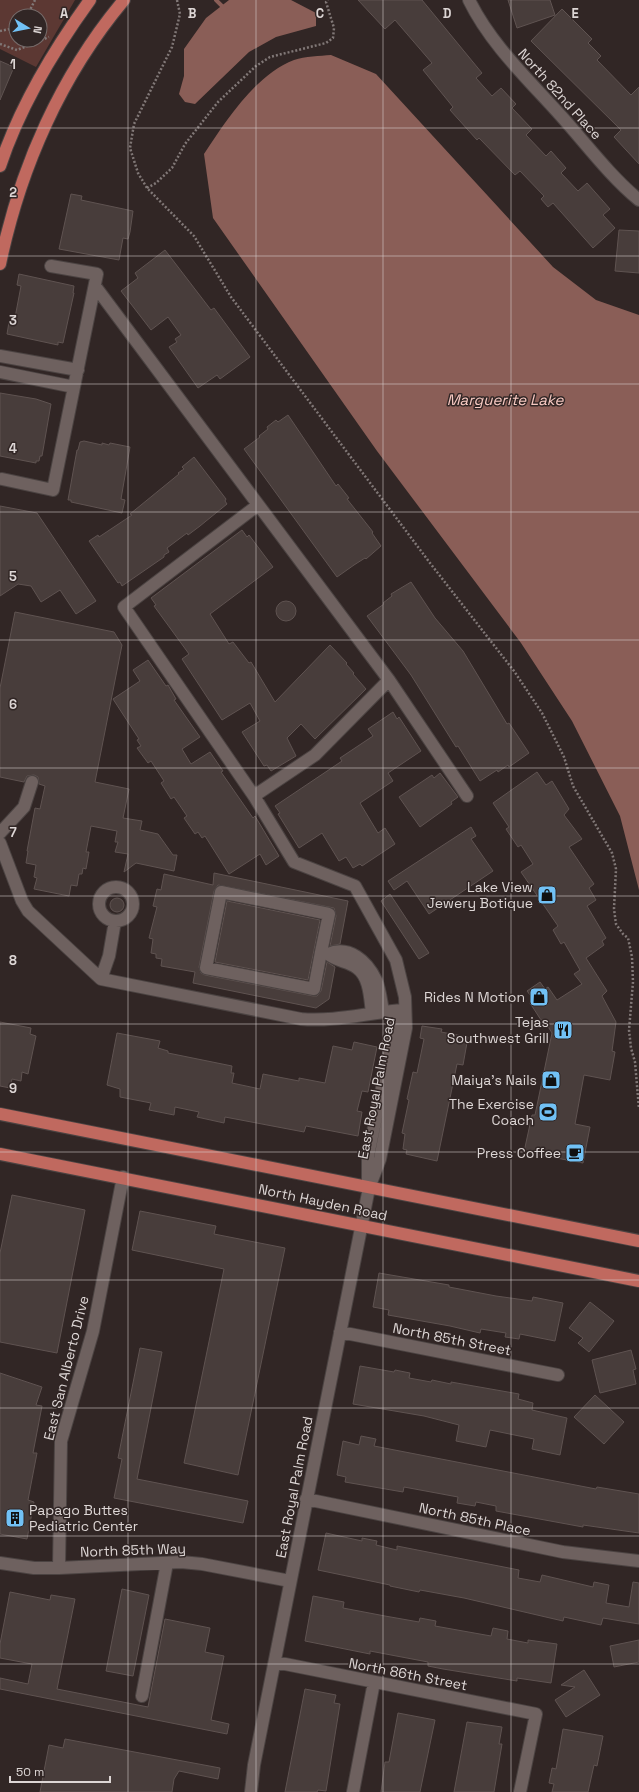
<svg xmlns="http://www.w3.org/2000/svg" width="639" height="1792" font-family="'Space Grotesk',sans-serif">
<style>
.green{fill:#5c3833;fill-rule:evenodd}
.water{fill:#8a5e57}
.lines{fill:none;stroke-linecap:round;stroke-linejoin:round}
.stream{stroke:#8a5e57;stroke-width:4}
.building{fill:#483d3b;stroke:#5f5351}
.minor-casing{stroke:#4b4342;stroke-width:14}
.major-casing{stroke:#4b4342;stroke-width:14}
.path{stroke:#817877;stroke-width:2.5;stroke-dasharray:2 2;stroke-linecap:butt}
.minor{stroke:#6e615f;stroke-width:12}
.major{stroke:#c0695f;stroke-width:12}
.grid{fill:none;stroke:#ddd6d5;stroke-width:1;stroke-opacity:0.55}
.labels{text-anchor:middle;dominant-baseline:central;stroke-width:3;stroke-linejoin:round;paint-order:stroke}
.street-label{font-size:14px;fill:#ddd6d5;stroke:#312625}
.poi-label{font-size:14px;fill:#ddd6d5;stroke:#312625;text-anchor:end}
.water-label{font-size:15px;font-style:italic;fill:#f8cac3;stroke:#312625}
.grid-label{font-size:13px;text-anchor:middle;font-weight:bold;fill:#ddd6d5;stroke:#312625;stroke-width:3;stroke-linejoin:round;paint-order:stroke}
</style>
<rect width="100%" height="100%" fill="#312625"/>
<!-- green -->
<path class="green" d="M0,0H75L36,67L0,49ZM16,16H40V40H16Z"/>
<!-- water -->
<path class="water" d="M229,0H291L316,13V26L276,37L249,52L195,104L185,102L179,94L184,76V49L206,18Z
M331,55L376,74L553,267L596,300L639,315V890L620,816L572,721L521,643L377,451L213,218L204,154C226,121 255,75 294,60C305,56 320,56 331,55Z"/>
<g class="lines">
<!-- stream -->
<path class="stream" d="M216,0L225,9"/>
</g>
<!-- building -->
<path class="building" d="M358,0H422L482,73L476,78L492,96L501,88L516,104L512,108L532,129L526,135L546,156L551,151L566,168L561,173L578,191L587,183L610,209L603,215L615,228L593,248L553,203L548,207L541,199L544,196L520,171L515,175L479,138L477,140L450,110L453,107L423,70L432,63L395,20L385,29Z
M508,0H550L555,15L517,28Z
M562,9L592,39L588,43L601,56L597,60L631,95L639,87V164L614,137L621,130L531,41Z
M0,61L14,67L0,100Z
M71,194L82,196L81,200L133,211L130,232L128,239L123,238L119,260L59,249Z
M619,230L639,231V273L615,271Z
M165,250L211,310L214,308L250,357L220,379L217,375L198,388L169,347L177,342L175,339L181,335L168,317L151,330L121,291L138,278L135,273Z
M19,274L74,286L73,293H74L63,343L58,342V345L7,334L9,322L14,323L21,286L17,285Z
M0,393L36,399L51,404L42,456H40L39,461H36V463L0,456Z
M288,415L336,486L338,484L349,498L347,499L373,532L372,533L381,546L366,559L365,558L354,565L337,577L244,449L260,437L259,436L268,429L267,427L276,420L278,422Z
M84,441L102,445V443L109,445L110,443L130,447L121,499L125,500L122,513L71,502V500H68L77,450H78L80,442Z
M194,457L226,499L225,501L227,504L200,526L188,535L187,533L167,548L169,552L164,555V557L122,586L120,582L118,583L89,541L98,535L99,537L132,515L130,514L179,474L178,473L184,469L182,467Z
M0,506L37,513L96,601L76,614L60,590L41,602L31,586L18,584L0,596Z
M242,530L247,537L249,535L273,567L210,614L229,644L233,642L249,663L251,662L275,702L330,645L347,663L346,664L354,673L353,674L366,689L315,739L301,724L287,738L296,756L271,771L267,765L264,766L242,732L260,721L250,703L222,720L182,659L189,654L154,606L156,605L151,598Z
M411,582L435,618L463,651L507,724L509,723L529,753L509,767L508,765L498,772L497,770L480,781L458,746L456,747L411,675L367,616L384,604L383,603L392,596L391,594Z
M276 611a10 10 0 1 1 20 0a10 10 0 1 1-20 0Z
M15,612L114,632L122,645L95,782L129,789L123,818L142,821L140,830L158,834L173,855H177L174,871L136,863L124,872L128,854L115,852L118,842H115L117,831L91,826L86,852H89L86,869L83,868L82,874H79L77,886L71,885L69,896L34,889L37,878L34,877L36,865L26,863L28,851H27L35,808L40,809L45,786L39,784L38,777L34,775L27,776L24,782L0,777V688Z
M148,660L166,686L168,685L176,699L174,700L200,737L182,749L191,764L210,752L223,771L221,772L253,818L255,816L279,856L266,865L260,854L229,874L205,836L202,838L198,832L195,834L184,818L187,816L174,797L171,799L161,783L164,781L151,761L148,763L137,748L141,746L137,740L139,739L113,699L140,681L133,670Z
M393,712L397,719L399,717L421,751L388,773L393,781L360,803L378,833L385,828L395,844L362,866L360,864L353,868L346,857L339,861L322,833L299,848L278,814L280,813L275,806L342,761L340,758L373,736L368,729Z
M537,772L546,785L552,781L569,809L564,815L582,839L569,847L594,884L589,888L596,900L587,906L606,938L602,941L604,945L586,958L607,991L602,996L616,1022L612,1051L615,1052L610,1080L584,1075L575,1124L590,1127L583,1163L524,1152L532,1115H535L552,1033L544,1020H541L530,1003L534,1000L527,991L540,982L545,989L548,987L557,1000L582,984L574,974L580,970L564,942L561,944L553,930L558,926L521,872L533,864L521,845L518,847L506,829L509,827L493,803Z
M440,773L458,797L451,802L452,804L420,827L399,797L432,775L434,778Z
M471,827L476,836L471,839L493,871L429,914L407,881L394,890L388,881Z
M214,873L348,901L340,944L330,946L336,916L334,908L218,885L214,891L199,967L201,973L205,975L313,996H317L321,991L327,962L335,967L329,999L316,1008L193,983L195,972L161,966L162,959L156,958V954L151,953L153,939L149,938L157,907L153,906L157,889L161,890L164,874L213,885Z
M390,894L429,953L419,959L381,901Z
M110 905a7 7 0 1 1 14 0a7 7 0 1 1-14 0Z
M227,901L320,920L308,980L215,962Z
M0,1022L31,1028L30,1034L36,1036L28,1074L22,1072L21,1081L12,1079L10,1088L0,1086Z
M422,1026L442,1029L441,1032L468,1037L463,1065L457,1064L437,1161L406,1154L407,1150L403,1149L405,1134L402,1133L409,1100L407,1099L413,1072L417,1073L424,1039L420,1038Z
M117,1033L160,1041L158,1048L168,1051V1053L232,1066L231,1073H234L232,1083L260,1089L263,1074L299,1081V1078L325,1083L333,1046L352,1050L354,1042L377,1047L368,1092L362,1091L357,1111L362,1112L358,1136L306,1126L304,1132L225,1117L224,1123L197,1117L199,1112L175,1107L174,1115L149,1110L151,1103L120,1097V1089L107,1085Z
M12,1195L85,1210L57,1353L0,1342V1253Z
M140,1211L216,1226L214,1234L285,1248L238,1475L184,1463L224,1269L132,1250Z
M379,1273L449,1285V1287L496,1296L532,1301L533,1297L563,1303L555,1341L520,1334L519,1339L505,1337L506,1333L481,1329L480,1333L450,1326L388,1315L389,1310L373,1307Z
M590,1302L614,1321L589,1352L578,1343L583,1338L569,1328Z
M140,1348L162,1352L137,1479L248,1501L243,1523L114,1498L122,1459L118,1458Z
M631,1350L636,1369L633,1370L636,1384L600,1393L592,1360Z
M360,1366L394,1372L395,1370L410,1373L409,1378L431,1382L432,1380L451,1384V1382L519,1394L518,1399L533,1403L532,1410L567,1418L560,1455L532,1449L534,1439L490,1430L486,1447L456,1441L459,1425L424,1416L353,1404Z
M0,1373L42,1387L36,1405L42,1406L33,1453H37L28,1500L34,1502L27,1539L0,1534Z
M595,1395L624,1422L604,1444L574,1417Z
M361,1436L376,1439L374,1446L596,1489L597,1487L639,1494V1533L583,1525V1527L496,1511V1506L476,1502L475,1506L457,1503L458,1497L404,1487L403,1492L345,1482L346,1477L337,1475L343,1441L359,1445Z
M326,1533L362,1541V1538L377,1541L376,1545L397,1550V1546L519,1570L518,1578L540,1582L542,1575L593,1587L594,1582L609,1585L606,1603L629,1607L633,1582L639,1583V1624L603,1618L601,1625L564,1617L563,1621L464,1598L420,1590L419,1592L390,1586V1585L318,1570Z
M122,1589L149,1595L133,1676L106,1671Z
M10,1592L50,1600L51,1595L75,1599L57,1689L148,1707L165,1619L210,1628L205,1652L224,1656L211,1720L229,1724L227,1734L0,1689V1678L28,1684L32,1664L0,1658V1644Z
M313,1596L344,1602L343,1608L385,1616L419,1622L420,1618L436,1621L435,1626L491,1636L493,1628L508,1631L507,1639L528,1643V1640L557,1644L551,1683L517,1678V1681L443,1669L428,1666V1662L370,1651V1654L305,1641Z
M639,1640V1662L614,1667L610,1646Z
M584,1670L600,1695L566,1717L555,1700L575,1687L561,1685Z
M305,1689L336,1695L334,1703L340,1704L326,1791L318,1790L317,1792H285Z
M398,1713L435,1720L420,1792H381L385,1762H389Z
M467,1722L502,1727L499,1744H502L494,1792H454Z
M563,1729L603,1736L597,1766L594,1765L588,1792H552L554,1784L549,1783L552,1768L556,1769Z
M65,1739L220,1768L218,1779L179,1771L174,1779L172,1792H40L49,1745L63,1748Z"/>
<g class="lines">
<!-- minor casing -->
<g class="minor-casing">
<path id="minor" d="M469,0C491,45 529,80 562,117C587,145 610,176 639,200
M95,286L389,680L315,755L254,796
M0,356L78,370
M0,372L74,387
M2,479L53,490L97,274L51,266
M389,680L467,796
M0,833L24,807L32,782
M0,843L22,901L28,911L101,979L301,1019C337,1022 369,1012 405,1010
M99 904a17 17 0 1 1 34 0a17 17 0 1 1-34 0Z
M321,952L329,914L221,892L206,968L314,989L321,952L328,954
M101,979L109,956L115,921
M372,1013C370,999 370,977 357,968C348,961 338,962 328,954C349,945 367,961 376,980C380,989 381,1001 383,1011
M368,1182V1156L395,1025L405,1010
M340,1332L558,1375
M306,1499L563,1552L639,1561
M0,1563L34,1568H59L181,1562L202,1564L290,1581
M59,1568L61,1441L93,1331L123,1177
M275,1662L536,1714L520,1792
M142,1696L167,1563
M251,1792L254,1765L369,1188L380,1159L406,1028L405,997L396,960L355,886L294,862L254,796L124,607L258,505
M353,1792L374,1682"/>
</g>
<!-- major casing -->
<g class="major-casing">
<path id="major" d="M0,166C20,106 53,51 90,0
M0,264C20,168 61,75 124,0
M0,1114L639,1241
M0,1154L639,1281"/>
</g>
<!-- path -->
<path class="path" d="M177,0L180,14L172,47L134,124L130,148L138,173L147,188L194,236L231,297L430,563L514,671L542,713L564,757L573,786L612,853L616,869L614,909L616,924L623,934L628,938L632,957L633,982L629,1030L631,1048L635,1062L639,1109
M27,16L35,0
M0,31L10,29L16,25
M0,44L17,50L49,37
M147,188L156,183L172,168L185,144L218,102L256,66L270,57L326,43L333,38L334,28L326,2L328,0"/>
<!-- minor -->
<use href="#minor" class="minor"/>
<!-- major -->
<use href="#major" class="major"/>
</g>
<!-- grid -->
<path class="grid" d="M128,0V1792M256,0V1792M383,0V1792M511,0V1792M0,128H639M0,256H639M0,384H639M0,512H639M0,640H639M0,768H639M0,896H639M0,1024H639M0,1152H639M0,1280H639M0,1408H639M0,1536H639M0,1664H639"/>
<!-- icons -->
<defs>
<g id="shop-square" transform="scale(1)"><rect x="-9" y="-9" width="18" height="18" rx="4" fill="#71c1f5" stroke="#312625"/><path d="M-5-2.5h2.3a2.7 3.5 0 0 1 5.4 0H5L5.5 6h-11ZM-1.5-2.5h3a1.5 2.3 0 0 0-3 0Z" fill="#111"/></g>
<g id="restaurant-square" transform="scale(1)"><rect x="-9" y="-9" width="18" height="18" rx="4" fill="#71c1f5" stroke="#312625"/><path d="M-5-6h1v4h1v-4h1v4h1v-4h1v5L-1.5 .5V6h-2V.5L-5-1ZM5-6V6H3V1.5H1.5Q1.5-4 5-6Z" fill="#111"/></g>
<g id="stadium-square" transform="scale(1)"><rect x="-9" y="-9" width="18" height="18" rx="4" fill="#71c1f5" stroke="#312625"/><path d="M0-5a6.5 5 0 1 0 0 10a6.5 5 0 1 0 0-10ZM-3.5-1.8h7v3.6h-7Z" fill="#111"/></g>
<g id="cafe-square" transform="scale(1)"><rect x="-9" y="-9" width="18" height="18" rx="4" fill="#71c1f5" stroke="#312625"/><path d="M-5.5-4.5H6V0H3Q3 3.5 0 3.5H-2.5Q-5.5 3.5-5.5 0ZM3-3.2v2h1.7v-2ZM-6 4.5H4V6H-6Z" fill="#111"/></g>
<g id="building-square" transform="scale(1)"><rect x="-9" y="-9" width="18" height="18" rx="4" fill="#71c1f5" stroke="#312625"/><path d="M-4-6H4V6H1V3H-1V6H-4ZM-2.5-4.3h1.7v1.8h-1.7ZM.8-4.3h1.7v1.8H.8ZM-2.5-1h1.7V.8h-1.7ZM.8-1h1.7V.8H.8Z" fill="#111"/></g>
</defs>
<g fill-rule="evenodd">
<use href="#shop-square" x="547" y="895"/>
<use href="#shop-square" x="539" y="997"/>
<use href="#restaurant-square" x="563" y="1030"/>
<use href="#shop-square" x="551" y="1080"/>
<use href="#stadium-square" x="548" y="1112"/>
<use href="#cafe-square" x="575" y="1153"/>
<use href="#building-square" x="15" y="1518"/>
</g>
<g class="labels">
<!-- street labels -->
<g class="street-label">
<text transform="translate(560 94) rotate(48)">North 82nd Place</text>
<text transform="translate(376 1088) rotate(-79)">East Royal Palm Road</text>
<text transform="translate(323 1202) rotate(12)">North Hayden Road</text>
<text transform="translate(452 1339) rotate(11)">North 85th Street</text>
<text transform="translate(66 1368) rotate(-76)">East San Alberto Drive</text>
<text transform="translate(294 1487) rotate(-79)">East Royal Palm Road</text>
<text transform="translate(475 1519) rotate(12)">North 85th Place</text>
<text transform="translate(133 1550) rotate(-2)">North 85th Way</text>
<text transform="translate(408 1674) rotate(11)">North 86th Street</text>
</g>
<!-- poi labels -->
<g class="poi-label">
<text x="533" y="887">Lake View<tspan x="533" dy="16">Jewery Botique</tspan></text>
<text x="525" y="997">Rides N Motion</text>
<text x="549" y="1022">Tejas<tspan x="549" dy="16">Southwest Grill</tspan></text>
<text x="537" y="1080">Maiya's Nails</text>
<text x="534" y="1104">The Exercise<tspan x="534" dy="16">Coach</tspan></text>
<text x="561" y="1153">Press Coffee</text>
<text x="29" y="1510" text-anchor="start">Papago Buttes<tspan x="29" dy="16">Pediatric Center</tspan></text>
</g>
<!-- water labels -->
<g class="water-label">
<text x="505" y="399">Marguerite Lake</text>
</g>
</g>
<g class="grid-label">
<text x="64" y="18">A</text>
<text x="192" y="18">B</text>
<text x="320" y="18">C</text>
<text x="447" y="18">D</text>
<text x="575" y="18">E</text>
<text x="13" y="69">1</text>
<text x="13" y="197">2</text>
<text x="13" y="325">3</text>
<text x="13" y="453">4</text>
<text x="13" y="581">5</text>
<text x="13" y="709">6</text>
<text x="13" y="837">7</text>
<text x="13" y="965">8</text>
<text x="13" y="1093">9</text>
</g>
<!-- north arrow -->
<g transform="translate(28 28) rotate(100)"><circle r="19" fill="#312625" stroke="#766c6b"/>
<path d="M0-3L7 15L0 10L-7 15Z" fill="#71c1f5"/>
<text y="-6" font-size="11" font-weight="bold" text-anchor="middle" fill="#ddd6d5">N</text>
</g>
<!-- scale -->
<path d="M10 1776v6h100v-6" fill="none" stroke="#ddd6d5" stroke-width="2"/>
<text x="16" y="1776" font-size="12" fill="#ddd6d5" stroke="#312625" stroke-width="3" paint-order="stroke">50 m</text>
</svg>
